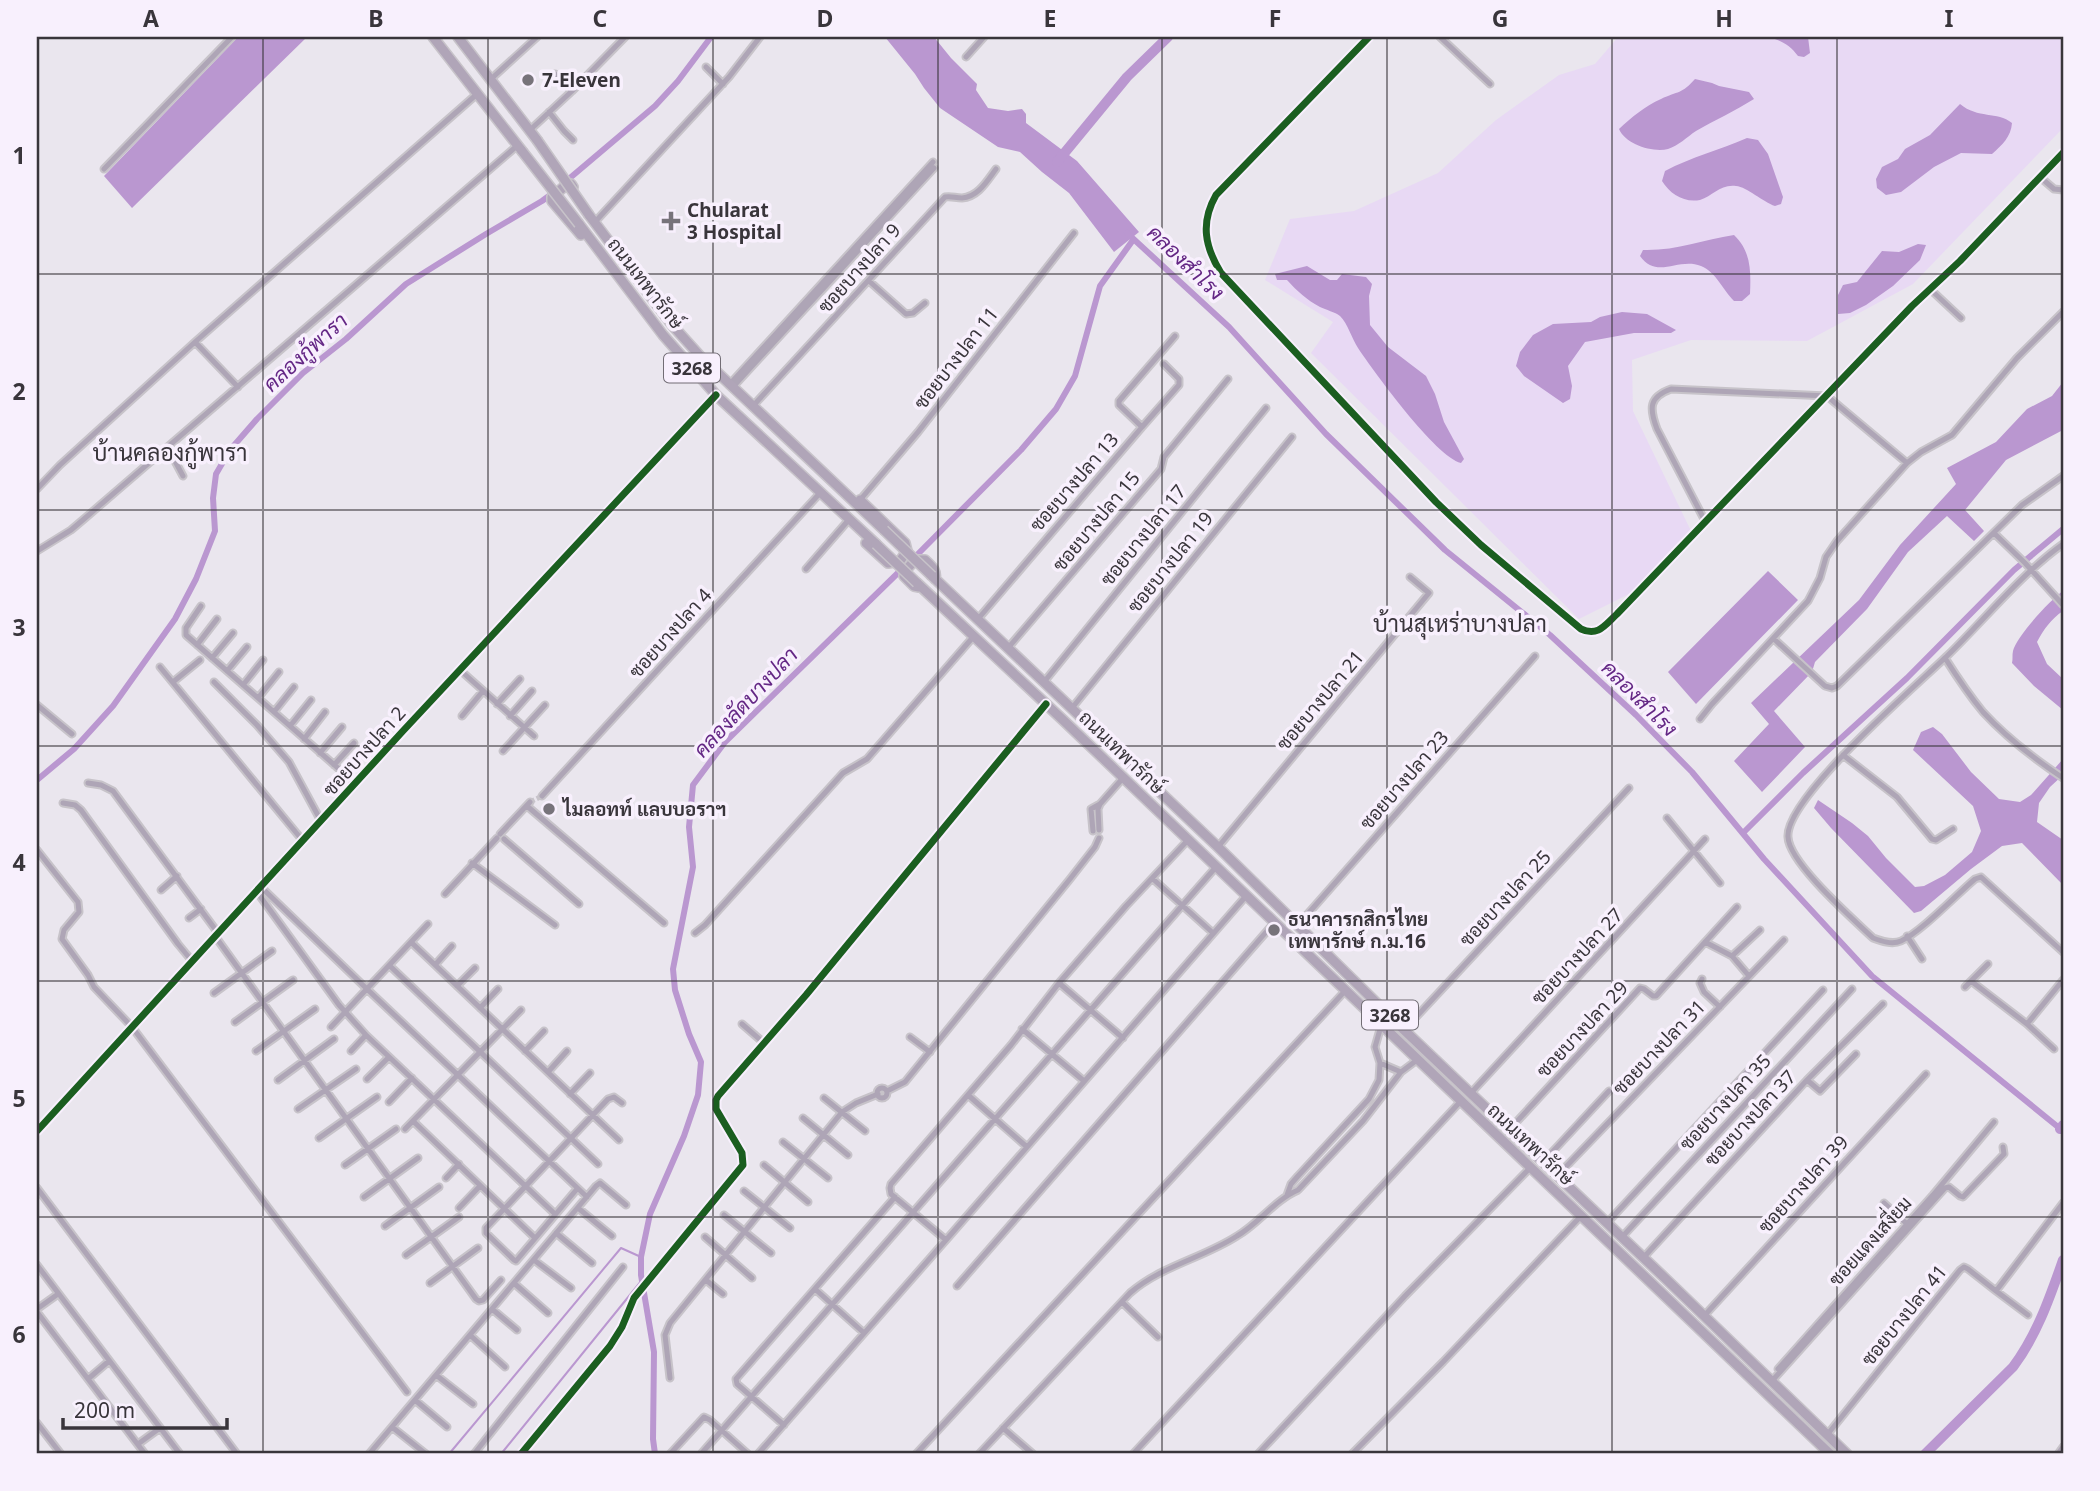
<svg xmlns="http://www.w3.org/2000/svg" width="2100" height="1491" font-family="'Noto Sans',Sarabun,sans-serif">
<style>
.green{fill:#e8d9f4}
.water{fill:#ba97d0}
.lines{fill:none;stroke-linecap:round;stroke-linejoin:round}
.stream{stroke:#ba97d0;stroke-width:2}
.canal{stroke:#ba97d0;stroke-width:6}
.river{stroke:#ba97d0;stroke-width:10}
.minor-tunnel{stroke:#c7c3ca;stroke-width:5;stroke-dasharray:5 2.5;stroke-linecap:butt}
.minor-casing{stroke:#c7c3c9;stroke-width:9}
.tertiary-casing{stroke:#c7c3c9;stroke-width:10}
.primary-casing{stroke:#c7c3c9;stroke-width:12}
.minor{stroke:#aea5b6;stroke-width:5}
.tertiary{stroke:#aea5b6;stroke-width:7}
.primary{stroke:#b0a5b8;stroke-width:9}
.primary-bridge-casing{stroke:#c7c3c9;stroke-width:12;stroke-linecap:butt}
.primary-bridge{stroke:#b0a5b8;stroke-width:9}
.cycleway-casing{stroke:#f8f0fd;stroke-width:11}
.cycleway{stroke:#1b5e20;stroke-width:7}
.grid{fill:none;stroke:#39353b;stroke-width:2;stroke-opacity:0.55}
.poi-dot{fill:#77737a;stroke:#f8f0fd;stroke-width:2.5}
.labels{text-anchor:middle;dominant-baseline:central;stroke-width:7;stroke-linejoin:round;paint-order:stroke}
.shield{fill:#f8f0fd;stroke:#726d75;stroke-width:2}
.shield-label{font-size:18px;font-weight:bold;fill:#39353b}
.poi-label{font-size:19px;font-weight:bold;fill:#39353b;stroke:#f8f0fd;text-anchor:start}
.street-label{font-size:19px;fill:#39353b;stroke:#f8f0fd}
.water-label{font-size:21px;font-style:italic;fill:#642785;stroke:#f8f0fd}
.quarter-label{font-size:23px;fill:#39353b;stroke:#f8f0fd}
.neatline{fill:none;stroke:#39353b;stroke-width:2.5}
.grid-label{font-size:23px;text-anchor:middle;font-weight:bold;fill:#39353b}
</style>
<rect width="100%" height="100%" fill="#eae6ee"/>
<!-- green -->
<path class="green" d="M1618,37H2063V128L1913,284L1807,341L1691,340L1632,360L1633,411L1691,531L1639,589L1579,619L1311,353L1333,322L1265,280L1290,219L1354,211L1438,173L1496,120L1559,75L1595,64Z"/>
<!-- water -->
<path class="water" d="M238,37H307L132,208L104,176Z
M885,37H934L951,58L977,84L976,90L988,108L1008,111L1022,109L1026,114V123L1077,161L1139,232L1114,252L1069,193L1042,172L1020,152L998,147L940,108L924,88L915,74Z
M1769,37H1808L1810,53L1804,57L1798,56C1790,45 1782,41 1769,37Z
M1695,79L1712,83L1719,86L1749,92L1754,99C1735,111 1715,120 1696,131C1687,137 1678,146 1668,149C1653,153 1625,144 1619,129C1632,117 1645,106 1661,99C1678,91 1682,94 1695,79Z
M1960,104C1978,119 1997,111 2012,123C2011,137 2002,145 1992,154L1961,153L1934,167L1901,192L1886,195L1877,188L1876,179L1882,167L1898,159L1905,149L1930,135Z
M1747,138L1758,140L1768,154L1783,197L1781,204L1775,206C1763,202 1747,187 1736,186C1720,184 1713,196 1700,200C1684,203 1670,194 1662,181L1665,171C1691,157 1720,150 1747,138Z
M1734,235C1751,251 1751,271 1750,294L1742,301H1734C1723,290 1716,272 1701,266C1678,257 1657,280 1640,256L1643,250C1675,251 1703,240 1734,235Z
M1918,244L1926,245L1920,260L1893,286L1866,305L1850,313L1838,314V295L1843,285L1857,282L1882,251L1899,252Z
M1307,266L1330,280H1337L1342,274L1366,277L1372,284L1369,296L1370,325L1388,347L1426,376L1435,394L1444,422L1464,459L1461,463C1436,457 1374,372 1358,348C1352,339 1348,324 1340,316C1335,312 1326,310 1320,307C1307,300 1297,291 1287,280H1277L1275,274Z
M1622,312L1647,314L1676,330L1671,333H1634L1585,342L1568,366L1572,386L1570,399L1563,403L1524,376L1516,366L1520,352L1533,335L1553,324L1591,322L1600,317Z
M2063,382V430L2006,460L1965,510L1984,531L1974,541L1947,516L1908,552L1867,609L1815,662L1812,672L1774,711L1805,747L1762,792L1734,761L1769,724L1751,703L1859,600L1900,545L1956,484L1947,468L1996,442L2027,409L2052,396Z
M1768,571L1798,600L1696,704L1668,672Z
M2063,591V611C2051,619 2044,629 2037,642L2047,664L2063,679V710L2034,686L2012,663C2013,659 2012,655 2013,651C2016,637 2051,599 2063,591Z
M1933,727L1942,734L1971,772L1999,799L2020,802L2031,795L2063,759V775L2050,787L2039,803L2037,822L2063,840V885L2022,843L2002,846L1971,869L1921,911L1914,913L1831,828L1814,808L1818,800L1852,823L1868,836L1886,858L1915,887L1924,886L1945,875L1972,852L1981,831L1973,806L1913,750L1921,732Z"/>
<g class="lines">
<!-- stream -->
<path class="stream" d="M449,1454L621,1248L641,1257
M501,1454L642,1280"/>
<!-- canal -->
<path class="canal" d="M564,183L655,106L678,81L711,37
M1127,233L1229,327L1326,434L1445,550L1550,635L1636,715L1692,772L1764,859L1872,976L2063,1131
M912,560L1021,450L1056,409L1075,376L1100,286L1133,240
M37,780L74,749L113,706L175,619L196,579L215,531L213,498L216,474L230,450L257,419L303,373L346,339L406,284L486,234L542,201L553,193
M1743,833L1803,773L1907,678L2014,570L2063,529
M655,1454L653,1439L654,1352L641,1275V1257L650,1214L684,1136L698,1095L701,1062L689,1034L675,990L673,969L693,867L689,827L693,785L725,742L904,567"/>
<!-- river -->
<path class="river" d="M1057,162L1127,77L1168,37
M2060,1129L2063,1125
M1925,1454L2013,1367C2037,1335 2050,1297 2063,1260"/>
<!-- minor-tunnel -->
<path class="minor-tunnel" d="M530,802L542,796"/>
<!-- minor casing -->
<g class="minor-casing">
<path id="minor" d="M1369,37L1216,195C1200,223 1205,247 1221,273L1436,502L1481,545L1581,629C1598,637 1605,625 1617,614L1912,306L1960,261L2063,153
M1440,37L1490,84
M966,57L984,37
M706,67L723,84
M555,74L572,91
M491,79L537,37
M549,112L564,131L573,140
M530,130L572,91L625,37
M104,169L232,37
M2040,177L2054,189L2063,190
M594,223L729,77L760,37
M869,281L906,314L913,313L925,303
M1930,289L1961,318
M195,342L238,387
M729,385L933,162
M732,388L934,168
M752,407L945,197C952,196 955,198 962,198C978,197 987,181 996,169
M1142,427L1179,385V379L1164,364
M168,448L183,476
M37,489L60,465L195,342L477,94
M860,500L918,432L1074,233
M1705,521L1657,429C1649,408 1649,397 1671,389L1827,396L1907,463
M1995,534L2025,563L2063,605
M2063,544C2020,575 1986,618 1948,655C1917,685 1785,798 1788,837C1789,863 1853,919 1873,938C1881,941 1892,945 1901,941C1921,932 1956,895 1975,879L1981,877L2063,952
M37,551L71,530L84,519L518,145
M806,569L846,523
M201,606L186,628V635L355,783
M978,619L1142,427L1119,405V401L1175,336
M1774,639L1825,686L1832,688L1837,686L2022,505L2063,476
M197,645L217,619
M1008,648L1161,469L1164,457L1228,379
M212,658L233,633
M1945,658C1957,677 1969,695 1983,712C2005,736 2036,760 2063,778
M160,667L303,841
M460,670L534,736
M227,671L247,647
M173,682L200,660
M214,682L257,725L289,762L321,821
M1044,682L1266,408
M243,685L263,660
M258,698L279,672
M497,704L520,679
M37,705L72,734
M1072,708L1292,437
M274,712L294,687
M462,716L483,691
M510,716L532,691
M1700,719L1712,704L1808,601L1820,578L1826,557L1837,541L1907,463L1921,452L1952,435L2017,358L2063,312
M290,726L311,700
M304,739L325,712
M503,751L545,705
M320,753L342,727
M1843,755L1897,797L1932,839L1936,840L1953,829
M334,765L354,743
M88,783L101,785L113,791L218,933
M542,796L821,492
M63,803L75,805L81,810L178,944L192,961
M527,806L664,923
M1667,818L1720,883
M1099,830L1098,809L1100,804
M1093,831L1091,809L1100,804L1123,778
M500,834L530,802
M504,839L579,904
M1218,847L1429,593L1410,577
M37,850L78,902L79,912L64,930L62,939L88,975L94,987L132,1027L407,1392
M472,863L555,925
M1153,879L1213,933
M261,887L368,990L587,1197
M161,890L177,876
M257,892L339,1005L366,1035L555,1214
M445,894L497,838
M189,918L201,909
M1298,925L1535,656
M695,933L705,925L843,773L867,759L974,636
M215,936L476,1299L479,1301L483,1300L501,1280
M1907,936L1922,959
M1705,942L1732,956L1749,976
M412,943L619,1140
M1732,956L1760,930
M435,965L452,946
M390,966L598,1164
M1702,979L1700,983L1704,992L1720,1007
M1971,981L2027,1024L2054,1049
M1059,983L1123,1038
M457,986L475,968
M1965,987L1988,964
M214,993L272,951
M480,1008L498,989
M235,1022L293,980
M742,1024L764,1043
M2027,1024L2063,980
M331,1027L428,924
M1022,1029L1084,1081
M1404,1030L1629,788
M910,1037L930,1052
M256,1051L315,1009
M351,1051L366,1035
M525,1051L544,1031
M1380,1063L1401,1072
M548,1072L567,1051
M367,1079L389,1057
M278,1080L334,1039
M1807,1080L1820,1091L1856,1054
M877 1093a5 5 0 1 1 10 0a5 5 0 1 1-10 0Z
M887,1091L905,1082L1070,879L1095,847L1099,838
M1471,1093L1705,839
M570,1094L590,1073
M968,1095L1027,1147
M824,1098L865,1131
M389,1102L412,1078
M298,1109L356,1069
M803,1118L848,1155
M413,1121L535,1238
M405,1129L521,1010
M1509,1130L1640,988L1644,989L1653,996H1656L1737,907
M319,1138L377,1097
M783,1142L828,1178
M1543,1162L1609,1091
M345,1165L396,1129
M764,1165L808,1202
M1557,1176L1784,940
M446,1178L459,1164
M37,1188L237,1454
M577,1189L516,1261L514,1260L486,1233V1228L608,1099L614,1097L622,1103
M744,1191L790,1228
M1287,1195L1291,1184L1298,1176L1369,1099L1379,1080L1380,1063L1375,1047L1381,1026
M364,1197L418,1158
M1884,1203L1907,1224
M459,1208L480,1186
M578,1208L612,1236
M724,1215L771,1253
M1607,1223L1823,990
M385,1226L439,1187
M556,1233L592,1263
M705,1237L752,1278
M1622,1237L1852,989
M946,1240L1246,896
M406,1255L459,1217
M1644,1257L1807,1080L1883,1004
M534,1260L571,1288
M37,1265L180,1454
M706,1280L723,1294
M430,1283L478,1248
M515,1284L548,1313
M957,1286L1274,923
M815,1289L864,1333
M1996,1291L2028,1315
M1122,1302L1158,1337
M37,1309L58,1294
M492,1309L517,1330
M37,1312L145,1454
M1704,1316L1926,1074
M470,1335L505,1367
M1778,1369L1933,1195L1994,1122
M436,1375L473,1404
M670,1378L665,1335L670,1323L842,1112L856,1103L878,1094
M88,1379L109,1361
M1771,1382L1945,1188L1949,1187L1960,1196L1963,1197L2004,1154L2003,1147
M415,1400L447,1427
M37,1423L61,1454
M784,1425L737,1384L736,1379L895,1197
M392,1427L426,1454
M1003,1428L1033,1454
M1827,1435L1960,1270L1964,1267L1968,1269L1996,1291L2063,1203
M138,1444L160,1428
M369,1454L596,1186L600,1183L626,1205
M474,1454L623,1267
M521,1454L610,1346L622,1327L634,1298L743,1165L742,1153L716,1109V1100L718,1096L806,995L1046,704
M670,1454L704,1417L710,1420L748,1454
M701,1454L1216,867
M758,1454L946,1240L891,1194L890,1188L891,1184L1011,1045L1059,983L1126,906L1188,840
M916,1454L1345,991
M979,1454L1130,1293C1161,1266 1203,1258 1237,1236C1259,1223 1275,1200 1298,1190L1363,1121L1401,1072L1417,1060
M1133,1454L1460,1102
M1258,1454L1405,1296L1530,1168
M1352,1454L1443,1362L1581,1216
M2058,1454L2063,1447"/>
</g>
<!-- tertiary casing -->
<g class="tertiary-casing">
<path id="tertiary" d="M37,1131L402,732L716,395"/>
</g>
<!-- primary casing -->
<g class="primary-casing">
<path id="primary" d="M433,37L522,151
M458,37L537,140
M573,187L571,184L566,185L552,197V201L581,235
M589,215L673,326L700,356L884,530
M579,224L663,335L716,395L876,544
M860,500L905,543L907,551L900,561L888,563L866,543
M932,576L1218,847L1404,1030L1668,1281L1847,1454
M917,583L1063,720L1830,1454
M919,587L914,586L904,576L905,571L915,560H925C931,566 937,570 935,579"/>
</g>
<!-- minor -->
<use href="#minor" class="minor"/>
<!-- tertiary -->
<use href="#tertiary" class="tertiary"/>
<!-- primary -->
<use href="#primary" class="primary"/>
<!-- primary-bridge casing -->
<g class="primary-bridge-casing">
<path id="primary-bridge" d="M537,140L589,215
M522,151L579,224
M884,530L932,576
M876,544L917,583"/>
</g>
<!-- primary-bridge -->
<use href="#primary-bridge" class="primary-bridge"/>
<!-- cycleway casing -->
<g class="cycleway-casing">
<path id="cycleway" d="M1369,37L1216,195C1200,223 1205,247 1221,273L1436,502L1481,545L1581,629C1598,637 1605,625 1617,614L1912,306L1960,261L2063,153
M37,1131L402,732L716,395
M521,1454L610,1346L622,1327L634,1298L743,1165L742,1153L716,1109V1100L718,1096L806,995L1046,704"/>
</g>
<!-- cycleway -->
<use href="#cycleway" class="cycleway"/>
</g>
<!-- grid -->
<path class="grid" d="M263,37V1454M488,37V1454M713,37V1454M938,37V1454M1162,37V1454M1387,37V1454M1612,37V1454M1837,37V1454M37,274H2063M37,510H2063M37,746H2063M37,981H2063M37,1217H2063"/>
<!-- markers -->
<g class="poi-dot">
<circle cx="528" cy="80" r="7"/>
<path d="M667.5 210.5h7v7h7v7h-7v7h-7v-7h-7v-7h7z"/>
<circle cx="549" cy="809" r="7"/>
<circle cx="1274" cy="930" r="7"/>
</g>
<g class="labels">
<!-- shield labels -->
<g class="shield">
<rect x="664" y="353.5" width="56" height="29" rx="5"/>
<rect x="1362" y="1000.5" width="56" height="29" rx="5"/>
</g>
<g class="shield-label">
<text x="692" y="368">3268</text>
<text x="1390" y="1015">3268</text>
</g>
<!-- poi labels -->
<g class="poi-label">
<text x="542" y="80">7-Eleven</text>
<text x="687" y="210">Chularat<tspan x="687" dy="22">3 Hospital</tspan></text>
<text x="563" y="809">ไมลอทท์ แลบบอราฯ</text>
<text x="1288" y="919">ธนาคารกสิกรไทย<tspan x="1288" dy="22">เทพารักษ์ ก.ม.16</tspan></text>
</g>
<!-- street labels -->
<g class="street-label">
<text transform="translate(859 268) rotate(-48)">ซอยบางปลา 9</text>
<text transform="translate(646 283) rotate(52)">ถนนเทพารักษ์</text>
<text transform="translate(956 358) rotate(-52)">ซอยบางปลา 11</text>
<text transform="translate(1074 482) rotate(-49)">ซอยบางปลา 13</text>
<text transform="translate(1096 521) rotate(-50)">ซอยบางปลา 15</text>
<text transform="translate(1143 535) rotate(-51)">ซอยบางปลา 17</text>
<text transform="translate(1170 562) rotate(-51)">ซอยบางปลา 19</text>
<text transform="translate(670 633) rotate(-48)">ซอยบางปลา 4</text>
<text transform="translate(1320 700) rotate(-50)">ซอยบางปลา 21</text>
<text transform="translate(364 751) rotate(-48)">ซอยบางปลา 2</text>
<text transform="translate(1122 752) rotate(44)">ถนนเทพารักษ์</text>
<text transform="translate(1404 780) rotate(-49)">ซอยบางปลา 23</text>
<text transform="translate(1505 898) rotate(-47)">ซอยบางปลา 25</text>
<text transform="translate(1577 956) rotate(-47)">ซอยบางปลา 27</text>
<text transform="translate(1582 1029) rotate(-47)">ซอยบางปลา 29</text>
<text transform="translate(1659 1047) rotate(-46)">ซอยบางปลา 31</text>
<text transform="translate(1725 1102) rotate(-47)">ซอยบางปลา 35</text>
<text transform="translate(1750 1118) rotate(-47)">ซอยบางปลา 37</text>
<text transform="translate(1531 1144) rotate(43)">ถนนเทพารักษ์</text>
<text transform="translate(1803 1184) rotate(-48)">ซอยบางปลา 39</text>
<text transform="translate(1870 1241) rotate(-48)">ซอยแดงเสงี่ยม</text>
<text transform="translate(1904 1315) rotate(-51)">ซอยบางปลา 41</text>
</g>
<!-- water labels -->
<g class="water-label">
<text transform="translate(1186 262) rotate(44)">คลองสำโรง</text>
<text transform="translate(305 352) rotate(-42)">คลองกู้พารา</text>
<text transform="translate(1640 698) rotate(45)">คลองสำโรง</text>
<text transform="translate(745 702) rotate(-47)">คลองลัดบางปลา</text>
</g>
<!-- quarter labels -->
<g class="quarter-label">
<text x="170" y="452">บ้านคลองกู้พารา</text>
<text x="1460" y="623">บ้านสุเหร่าบางปลา</text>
</g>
</g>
<!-- border -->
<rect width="2100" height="1491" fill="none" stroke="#f8f0fd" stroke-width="77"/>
<!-- scale -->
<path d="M63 1418v10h164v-10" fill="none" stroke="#39353b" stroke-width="3.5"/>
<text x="74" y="1418" font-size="21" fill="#39353b" stroke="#f8f0fd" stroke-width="5" paint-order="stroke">200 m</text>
<rect x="38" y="38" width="2024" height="1414" class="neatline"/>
<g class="grid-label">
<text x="151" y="27">A</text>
<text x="376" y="27">B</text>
<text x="600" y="27">C</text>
<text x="825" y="27">D</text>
<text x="1050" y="27">E</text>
<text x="1275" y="27">F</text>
<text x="1500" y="27">G</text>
<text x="1724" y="27">H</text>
<text x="1949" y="27">I</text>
<text x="19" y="164">1</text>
<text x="19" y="400">2</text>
<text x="19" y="636">3</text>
<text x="19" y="871">4</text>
<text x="19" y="1107">5</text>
<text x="19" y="1343">6</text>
</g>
</svg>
